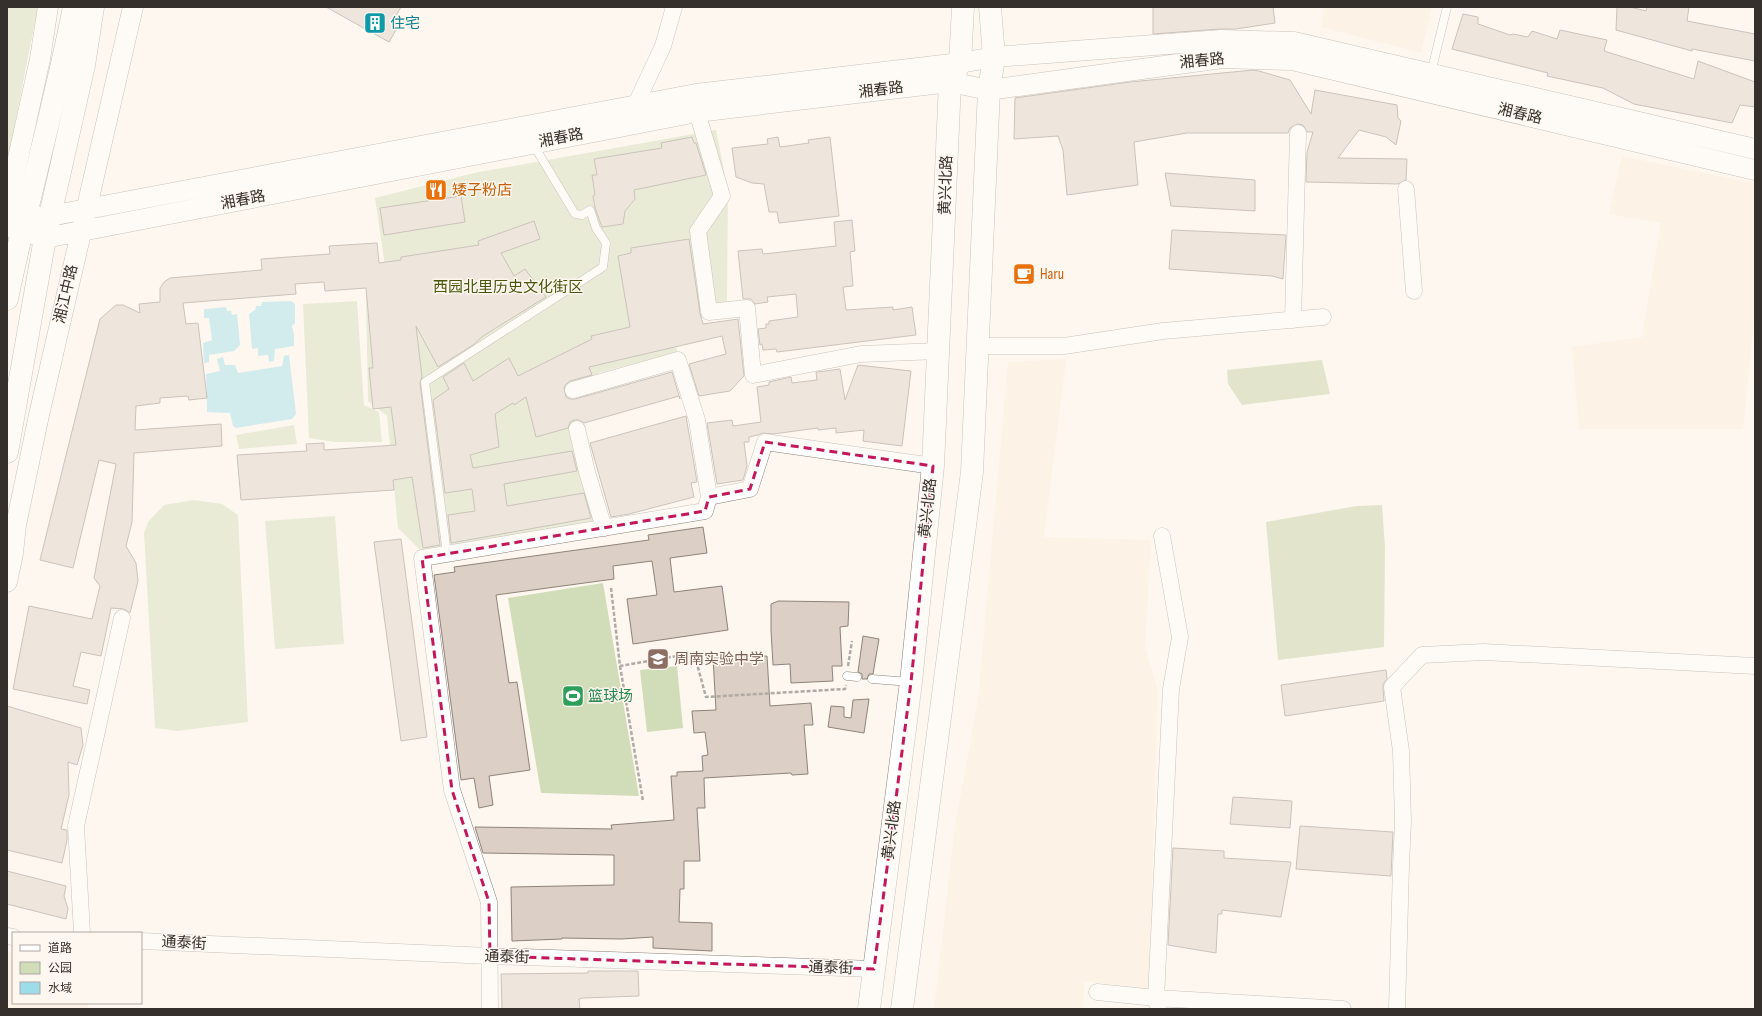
<svg xmlns="http://www.w3.org/2000/svg" width="1762" height="1016" font-family="'Sofia Sans Condensed','Noto Sans SC',sans-serif">
<style>
.commercial{fill:#fbecd9}
.green{fill:#d1dcb8}
.forest{fill:#c0ce9e}
.water{fill:#9dddea}
.building{fill:#dcd0c6;stroke:#8e8379}
.lines{fill:none;stroke-linecap:round;stroke-linejoin:round}
.service-casing{stroke:#8b8077;stroke-width:9}
.minor-casing{stroke:#8b8077;stroke-width:17}
.tertiary-casing{stroke:#8b8077;stroke-width:21}
.secondary-casing{stroke:#8b8077;stroke-width:23}
.primary-casing{stroke:#8b8077;stroke-width:23}
.path{stroke:#b0aaa4;stroke-width:2.5;stroke-dasharray:4 2;stroke-linecap:butt}
.service{stroke:#fff;stroke-width:8}
.minor{stroke:#fff;stroke-width:16}
.tertiary{stroke:#fff;stroke-width:20}
.secondary{stroke:#fff;stroke-width:22}
.primary{stroke:#fff;stroke-width:22}
.marked{fill:none;stroke:#c2185b;stroke-width:3;stroke-dasharray:8 5;stroke-linejoin:round}
.labels{text-anchor:middle;dominant-baseline:central;stroke-width:3;stroke-linejoin:round;paint-order:stroke}
.culture-label{font-size:15px;fill:#0d838f;stroke:#fef7f0;text-anchor:start}
.street-label{font-size:15px;fill:#35302c;stroke:#fef7f0}
.food-label{font-size:15px;fill:#c56008;stroke:#fef7f0;text-anchor:start}
.park-label{font-size:15px;fill:#47560b;stroke:#fef7f0}
.education-label{font-size:15px;fill:#785e54;stroke:#fef7f0;text-anchor:start}
.leisure-label{font-size:15px;fill:#27864d;stroke:#fef7f0;text-anchor:start}
</style>
<rect width="100%" height="100%" fill="#fef7f0"/>
<!-- commercial -->
<path class="commercial" d="M1324,7H1432L1421,53L1321,27Z
M1622,156L1755,183V309L1743,429H1579L1572,347L1642,337L1661,223L1609,214Z
M1066,359L1044,537L1151,540L1145,648L1158,691L1149,989L1084,981L1083,1009H934L955,826L978,700L1008,362Z
M7,952L13,953V1003H89L88,1009H7Z"/>
<!-- green -->
<path class="green" d="M7,7H38L7,164Z
M716,130L728,191L727,305L674,316L677,352L599,373L567,390L600,522L420,550L398,528L387,416L368,401L366,298L389,293L375,198L474,173Z
M357,301L364,405L379,412L382,442H334L309,438L303,304Z
M294,425L297,444L239,449L236,435Z
M194,500L222,504L238,515L248,722L177,731L155,728L144,533L148,522L164,505Z
M335,516L344,644L275,649L265,521Z
M603,583L639,796L541,793L508,598Z
M677,666L683,728L647,732L640,670Z"/>
<!-- forest -->
<path class="forest" d="M1322,360L1330,394L1242,405L1228,384L1227,370Z
M1382,505L1385,547L1384,647L1278,660L1266,522L1357,506Z"/>
<!-- water -->
<path class="water" d="M291,301L295,304V323L292,326L294,334V346L275,349L274,361L269,362L268,355L258,356V348L252,349L249,314L255,310L256,306H261L262,302Z
M226,307L227,311H231L232,315L237,314L240,345L234,351L209,355V362L204,363L203,343L212,340L209,318H204V309Z
M289,355L296,414L292,419L236,428L233,426L230,413L207,412L206,374L220,371L217,359L223,357L225,365H235L238,373L282,366L284,356Z"/>
<!-- building -->
<path class="building" d="M326,7H401L393,21L399,25L389,42Z
M1153,7H1273L1275,23L1236,29H1220L1153,34Z
M1617,7H1630L1646,11L1647,7H1689L1687,21L1755,34V61L1692,49V51L1616,30Z
M1463,14L1478,17V24L1510,35L1513,34L1528,37L1532,31L1557,39L1560,30L1607,40L1604,51L1694,79L1698,61L1755,82V107L1740,105L1732,123L1634,104L1603,88L1547,76L1548,73L1452,49Z
M1253,70L1259,71L1290,80L1311,114L1315,90L1397,105L1398,118L1401,121L1396,145L1386,137L1359,130L1338,158L1407,159L1406,180L1398,184L1306,182L1307,152L1313,132H1307L1303,125L1298,124L1290,128L1288,133H1187L1134,142L1138,185L1067,195L1063,150L1058,136L1014,139L1015,98L1130,82Z
M692,137L694,143H696L706,175L634,190L635,199L625,211L623,224L602,227L595,208L593,196L595,195L592,175H597L594,159L662,148L661,143Z
M778,137L780,147L809,143L808,140L830,137L839,216L779,223L777,212H769L764,184L752,183L736,177L732,148L768,144L767,139Z
M1165,173L1255,180V211L1171,206Z
M461,196L465,222L384,235L380,208Z
M852,220L855,251L850,252L853,286L843,287L846,310L893,307V310L912,307L916,335L777,352L776,349L763,350L762,344L760,345L758,329L766,328V324H769V321L798,317L796,294L767,297L768,302L755,304L751,299H743L738,251L762,249L763,254L836,246L834,222Z
M534,221L540,239L501,253L514,276L525,269L546,297L483,336L473,345L438,367L416,326L422,377L420,383L440,545L423,548L412,477L393,480L394,490L241,500L237,455L307,451L306,444L324,443V450L396,445L391,407L373,409L369,368H373L366,288L325,291L324,282L295,284L296,294L183,303L186,324L198,323L207,398L189,400L188,396L160,398V403L136,406L135,430L221,424L222,446L134,453L132,522L126,546L136,563L138,581L130,613L124,609L111,608L101,656L81,652L73,686L90,690L87,704L13,689L29,606L92,619L100,586L94,578L116,464L99,460L73,568L40,560L100,319L116,305H123L140,313L139,304L160,302V288L164,282L170,278L262,270L261,259L330,254L329,246L377,243L379,263L401,260V257L479,245L478,241Z
M1172,230L1286,235L1283,279L1272,276L1169,269Z
M689,239L700,313L703,324L738,319L744,376L730,391L699,396L689,364L726,354L722,336L589,367L592,375L570,381L566,384L564,388L566,397L570,399H575L672,372L680,399L679,396L584,423L579,420H574L570,422L568,428L536,437L526,397L514,405L513,403L495,414L499,447L470,455L473,468L572,451L577,471L504,484L507,506L584,493L591,518L451,543L448,515L475,511L472,489L445,493L433,400L449,389L443,377L464,363L473,381L509,358L518,376L592,339L591,336L630,327L618,256L631,253V248Z
M858,365L911,371L902,446L863,441L864,430L836,433V428L818,430V428L773,434L762,433L758,435L749,437V442H744L747,466L743,480L717,484L707,423L732,420L733,426L761,422L757,387L769,385V382L791,377L792,383L817,380L816,372H818L840,369L845,400Z
M686,416L697,482L691,483L694,497L629,514L611,517L590,443Z
M703,527L707,553L670,558L674,592L722,586L728,630L633,644L627,599L657,595L652,561L613,566L614,579L496,595L509,683L517,682L530,770L489,776L493,805L479,808L474,778L461,780L434,575L455,572L454,567L649,540L648,535Z
M401,539L427,737L401,741L374,542Z
M778,601L849,602L848,626L840,627L842,666H832L833,681L791,683L790,664L773,665L771,630V604Z
M863,636L879,639L873,674H869L867,679H862V674L858,672Z
M767,656L770,706L811,703L813,725H804L808,774L792,775L791,773L704,778L705,808H697L700,861H684V889H680L679,922L712,923V951L653,948V937L621,939L562,938V939L512,941L511,887L614,885V855L483,853L475,827L612,829L611,825L674,820L671,776H677V772L703,771L702,756L708,755L705,732L694,733L692,711L716,710L713,658Z
M1386,670L1387,679L1383,684V688L1384,701L1285,716L1281,685Z
M869,699L864,733L828,727L831,706L844,707V717L851,718L853,700Z
M7,706L81,728L83,745L77,765L68,762L69,795L61,829L67,830V840L62,863L7,850Z
M1233,797L1292,801L1290,828L1230,824Z
M1300,826L1393,832L1391,876L1296,869Z
M1173,848L1224,851V858L1291,862L1281,917L1222,910V914H1218L1216,953L1168,945Z
M7,871L66,886L64,896L68,909L66,919L7,904Z
M588,971H638L639,996L583,998L579,999L580,1009H502L501,974L588,973Z"/>
<g class="lines">
<!-- service casing -->
<g class="service-casing">
<path id="service" d="M1431,73L1447,7
M447,554L425,382L603,267L606,243L596,228L590,210L582,215L575,214L533,144
M847,676L857,677
M872,679L910,682"/>
</g>
<!-- minor casing -->
<g class="minor-casing">
<path id="minor" d="M635,106L663,46L674,7
M697,112L722,196L698,231L709,312L747,308L753,375L861,354L939,351
M1406,189L1414,291
M1293,320L1298,133
M978,346H1064L1163,331L1323,317
M573,390L678,360L697,420L709,497
M577,429L587,472L604,528
M82,933L76,826L122,618
M7,936L13,937
M141,941L490,956L874,969
M1097,992L1156,998L1343,1009
M490,1009L489,902L452,790L422,558L705,511L709,497L750,489L765,442L933,466
M1158,1009L1156,998L1171,689L1180,637L1162,536
M1397,1009L1401,866L1403,821L1401,751L1392,687L1422,655L1484,652L1755,666"/>
</g>
<!-- tertiary casing -->
<g class="tertiary-casing">
<path id="tertiary" d="M7,208L40,59L48,7
M7,211L25,217L50,216L696,94L960,63L994,57L1221,40L1294,42L1755,149
M7,226L45,238L697,112L950,82L989,90L1222,58L1292,60L1755,170
M7,582L13,553L16,525L39,415L133,7"/>
</g>
<!-- secondary casing -->
<g class="secondary-casing">
<path id="secondary" d="M869,1009L911,682L933,466L950,82L960,63L963,7
M902,1009L972,472L989,90L994,57L990,7"/>
</g>
<!-- primary casing -->
<g class="primary-casing">
<path id="primary" d="M7,299C27,201 55,105 74,7
M7,452L45,238L84,65L93,7"/>
</g>
<!-- path -->
<path class="path" d="M611,588L620,666L694,653L706,697L845,689L846,685
M620,666L643,801
M848,666L852,641"/>
<!-- service -->
<use href="#service" class="service"/>
<!-- minor -->
<use href="#minor" class="minor"/>
<!-- tertiary -->
<use href="#tertiary" class="tertiary"/>
<!-- secondary -->
<use href="#secondary" class="secondary"/>
<!-- primary -->
<use href="#primary" class="primary"/>
</g>
<!-- marked area -->
<path d="M0 0H1762V1016H0ZM765,442L933,466L911,682L874,969L490,956L489,902L452,790L422,558L705,511L709,497L750,489Z" fill="#fef7f0" fill-opacity=".55" fill-rule="evenodd"/>
<path class="marked" d="M765,442L933,466L911,682L874,969L490,956L489,902L452,790L422,558L705,511L709,497L750,489Z"/>
<!-- icons -->
<defs>
<g id="building-square" transform="scale(1.15)"><rect x="-9" y="-9" width="18" height="18" rx="4" fill="#0f9aa8" stroke="#fef7f0"/><path d="M-4-6H4V6H1V3H-1V6H-4ZM-2.5-4.3h1.7v1.8h-1.7ZM.8-4.3h1.7v1.8H.8ZM-2.5-1h1.7V.8h-1.7ZM.8-1h1.7V.8H.8Z" fill="#fff"/></g>
<g id="restaurant-square" transform="scale(1.15)"><rect x="-9" y="-9" width="18" height="18" rx="4" fill="#e8710a" stroke="#fef7f0"/><path d="M-5-6h1v4h1v-4h1v4h1v-4h1v5L-1.5 .5V6h-2V.5L-5-1ZM5-6V6H3V1.5H1.5Q1.5-4 5-6Z" fill="#fff"/></g>
<g id="cafe-square" transform="scale(1.15)"><rect x="-9" y="-9" width="18" height="18" rx="4" fill="#e8710a" stroke="#fef7f0"/><path d="M-5.5-4.5H6V0H3Q3 3.5 0 3.5H-2.5Q-5.5 3.5-5.5 0ZM3-3.2v2h1.7v-2ZM-6 4.5H4V6H-6Z" fill="#fff"/></g>
<g id="school-square" transform="scale(1.15)"><rect x="-9" y="-9" width="18" height="18" rx="4" fill="#8d6e63" stroke="#fef7f0"/><path d="M0-5L7-2L0 1L-7-2ZM-4 1L0 2.5L4 1V4Q0 6-4 4Z" fill="#fff"/></g>
<g id="stadium-square" transform="scale(1.15)"><rect x="-9" y="-9" width="18" height="18" rx="4" fill="#2e9e5b" stroke="#fef7f0"/><path d="M0-5a6.5 5 0 1 0 0 10a6.5 5 0 1 0 0-10ZM-3.5-1.8h7v3.6h-7Z" fill="#fff"/></g>
</defs>
<g fill-rule="evenodd">
<use href="#building-square" x="375" y="23"/>
<use href="#restaurant-square" x="436" y="190"/>
<use href="#cafe-square" x="1024" y="274"/>
<use href="#school-square" x="658" y="659"/>
<use href="#stadium-square" x="573" y="696"/>
</g>
<g class="labels">
<!-- culture labels -->
<g class="culture-label">
<text x="390" y="23">住宅</text>
</g>
<!-- street labels -->
<g class="street-label">
<text transform="translate(1202 61) rotate(-6)">湘春路</text>
<text transform="translate(881 90) rotate(-7)">湘春路</text>
<text transform="translate(1520 114) rotate(13)">湘春路</text>
<text transform="translate(561 138) rotate(-11)">湘春路</text>
<text transform="translate(946 185) rotate(-88)">黄兴北路</text>
<text transform="translate(243 200) rotate(-11)">湘春路</text>
<text transform="translate(66 294) rotate(-77)">湘江中路</text>
<text transform="translate(928 508) rotate(-84)">黄兴北路</text>
<text transform="translate(892 830) rotate(-83)">黄兴北路</text>
<text transform="translate(184 943) rotate(3)">通泰街</text>
<text transform="translate(507 957) rotate(2)">通泰街</text>
<text transform="translate(831 968) rotate(2)">通泰街</text>
</g>
<!-- food labels -->
<g class="food-label">
<text x="452" y="190">矮子粉店</text>
<text x="1040" y="274">Haru</text>
</g>
<!-- park labels -->
<g class="park-label">
<text x="508" y="287">西园北里历史文化街区</text>
</g>
<!-- education labels -->
<g class="education-label">
<text x="674" y="659">周南实验中学</text>
</g>
<!-- leisure labels -->
<g class="leisure-label">
<text x="588" y="696">篮球场</text>
</g>
</g>
<!-- border -->
<rect width="1762" height="1016" fill="none" stroke="#35302c" stroke-width="16"/>
<!-- legend -->
<rect x="12" y="932" width="130" height="72" fill="#fef7f0" stroke="#aea7a2"/>
<rect x="20" y="945" width="20" height="6" fill="#ffffff" stroke="#aea7a2"/>
<text x="48" y="952" font-size="12" fill="#35302c">道路</text>
<rect x="20" y="962" width="20" height="12" fill="#d1dcb8" stroke="#aea7a2"/>
<text x="48" y="972" font-size="12" fill="#35302c">公园</text>
<rect x="20" y="982" width="20" height="12" fill="#9dddea" stroke="#aea7a2"/>
<text x="48" y="992" font-size="12" fill="#35302c">水域</text>
</svg>
